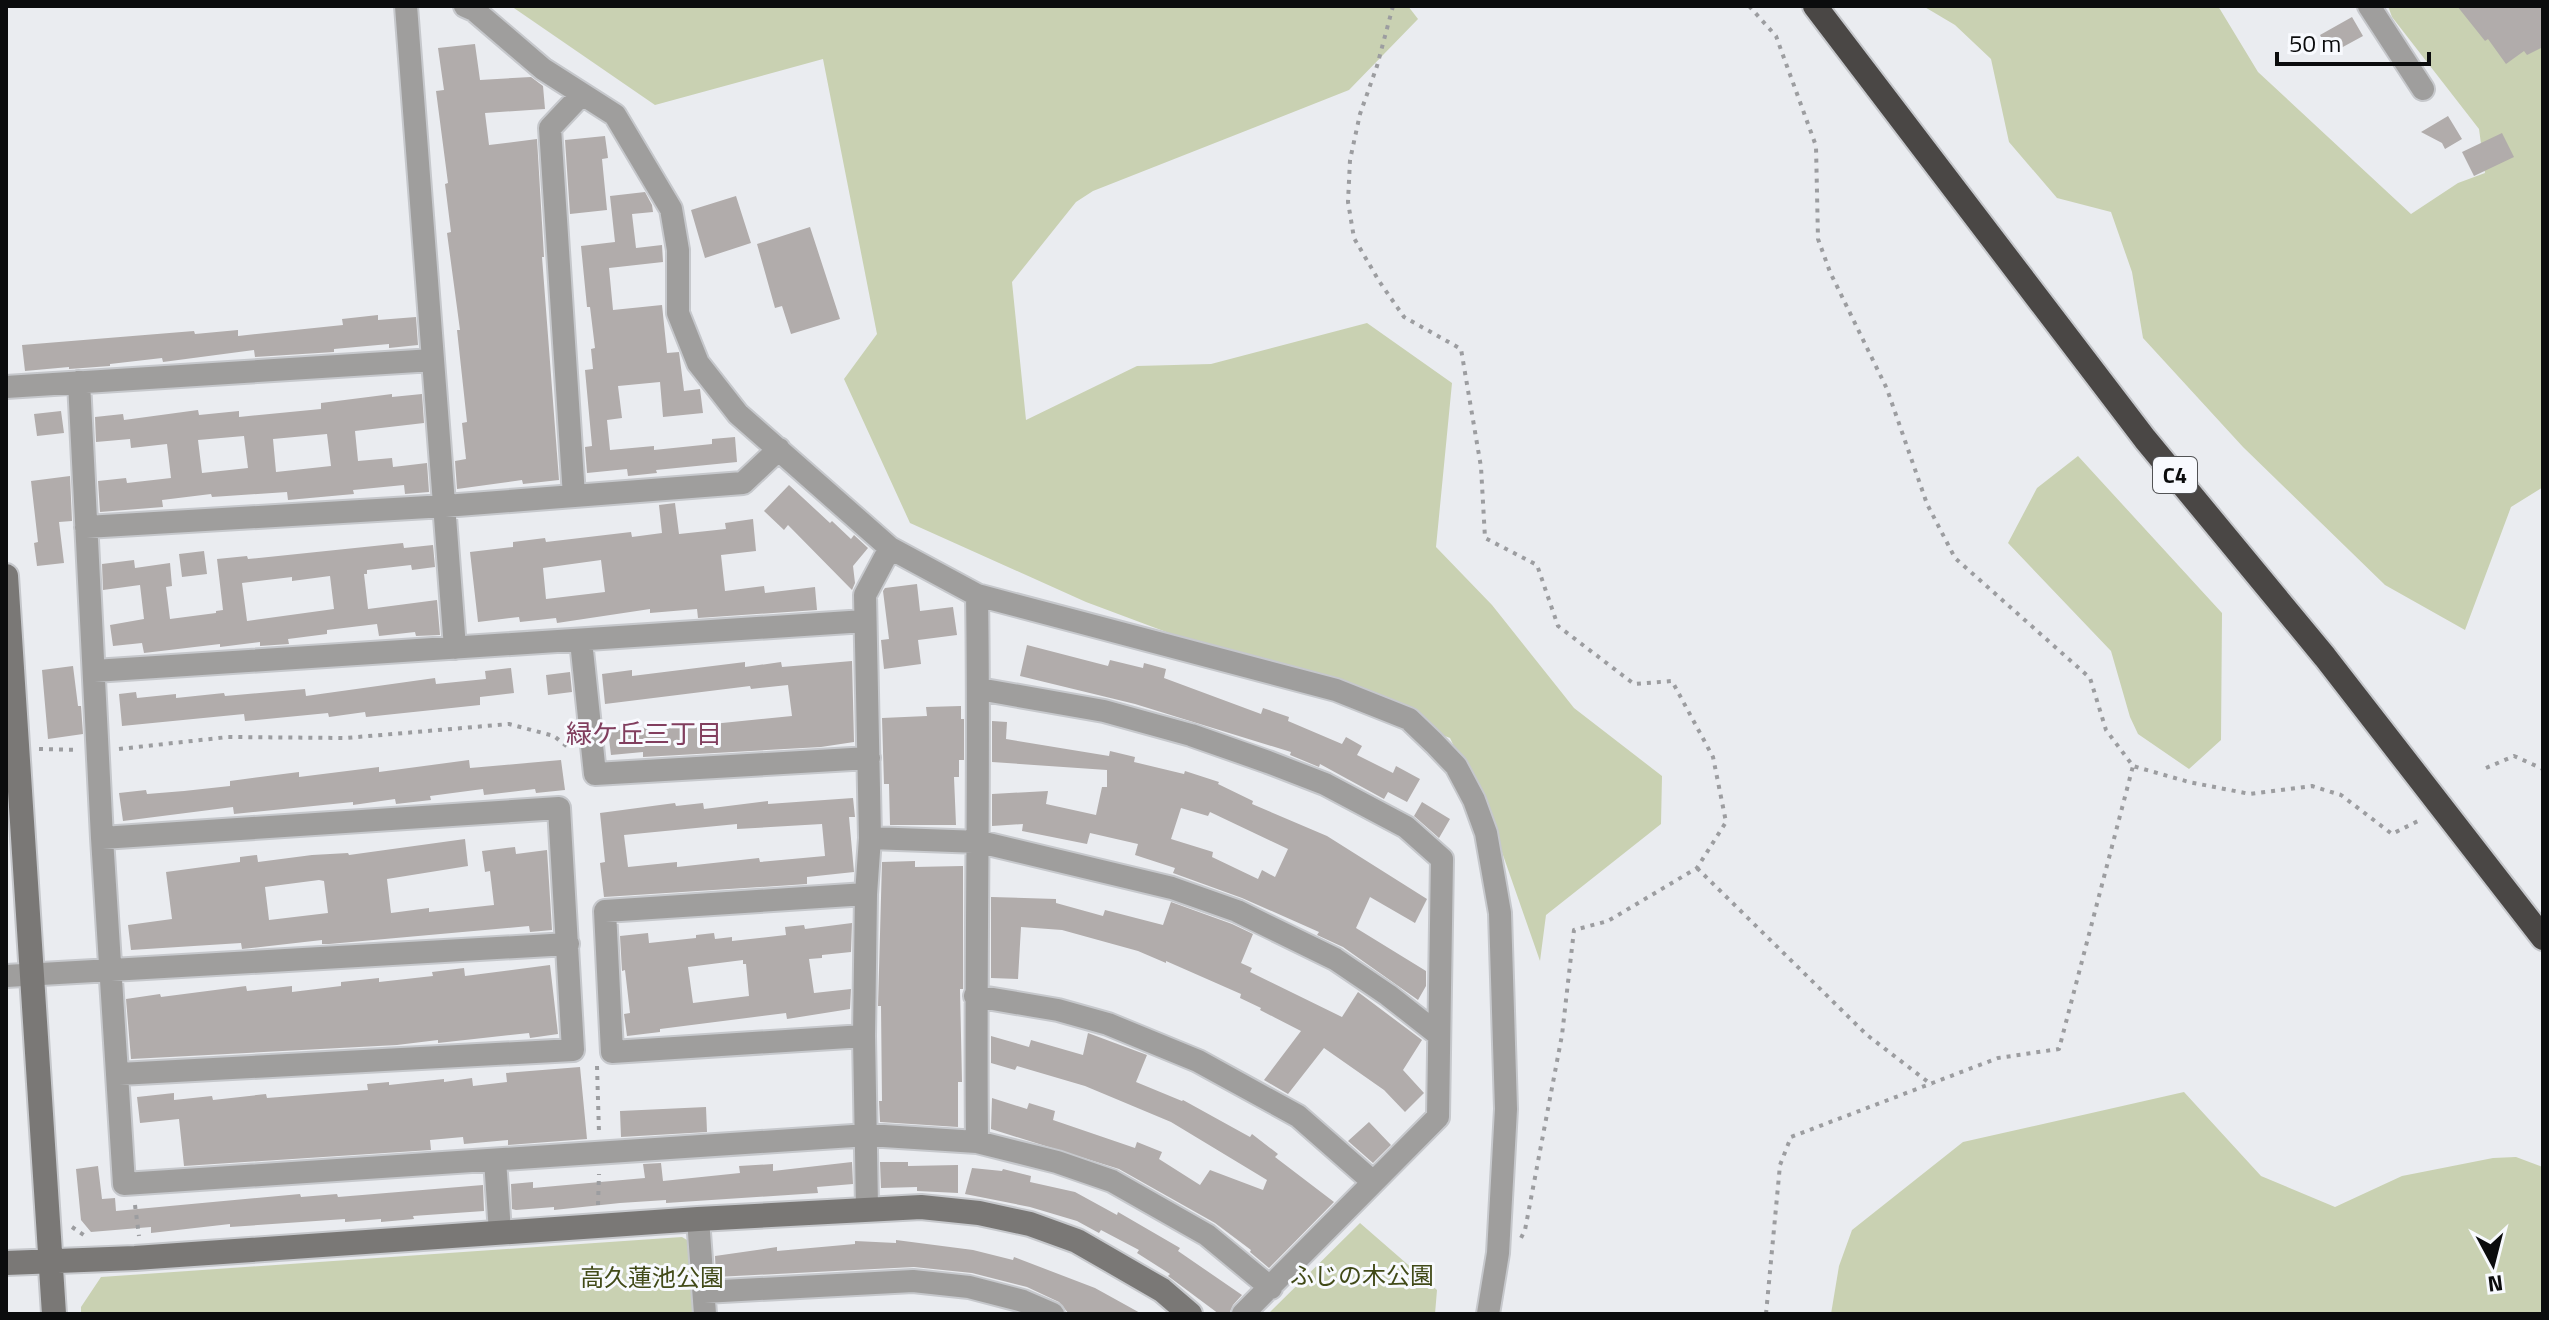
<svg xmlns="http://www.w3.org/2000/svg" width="2549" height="1320" font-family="'Titillium Web','Noto Sans JP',sans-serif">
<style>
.green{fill:#c9d1b2}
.building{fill:#b1acab;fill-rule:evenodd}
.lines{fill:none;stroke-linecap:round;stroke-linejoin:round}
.street-casing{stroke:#c6c8cc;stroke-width:26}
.secondary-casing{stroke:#c6c8cc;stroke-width:28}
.highway-casing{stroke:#c6c8cc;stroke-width:28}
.path{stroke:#9c9da0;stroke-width:4;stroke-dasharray:4 6;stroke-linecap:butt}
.street{stroke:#9f9e9d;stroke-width:22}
.secondary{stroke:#7a7876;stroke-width:24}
.highway{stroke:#4a4745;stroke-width:24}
.labels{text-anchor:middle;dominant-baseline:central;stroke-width:6;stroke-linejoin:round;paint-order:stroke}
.shield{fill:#f8fafe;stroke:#525355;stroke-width:2}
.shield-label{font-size:22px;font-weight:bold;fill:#0b0c0d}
.park-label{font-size:24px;fill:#414a18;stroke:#f8fafe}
.neighbourhood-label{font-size:26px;fill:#813e5e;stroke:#f8fafe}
</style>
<rect width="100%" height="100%" fill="#eaecf0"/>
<!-- green -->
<path class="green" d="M511,6H1408L1418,19L1349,90L1093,191L1076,202L1012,282L1026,420L1137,366L1211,364L1367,323L1452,383L1436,547L1492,605L1574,708L1662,776L1661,824L1546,915L1540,961L1496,835L1450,738L1086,602L910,523L844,379L877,334L823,59L655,105Z
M1923,6H2218L2258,72L2411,214L2458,183L2485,173L2479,129L2392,17L2388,6H2543V487L2511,507L2465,630L2385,585L2243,447L2143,338L2132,272L2111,212L2057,198L2009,142L1991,59L1955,25Z
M2078,456L2222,613L2221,740L2189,769L2138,734L2130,717L2111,651L2008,543L2037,488Z
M2184,1092L2261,1176L2335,1207L2402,1176L2493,1158L2516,1157L2543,1167V1314H1831L1839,1266L1852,1230L1963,1142Z
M1360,1223L1437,1290L1435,1314H1268Z
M682,1237L692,1243L697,1314H81V1307L101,1277Z"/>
<!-- building -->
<path class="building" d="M2457,6H2543V47L2527,55L2524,51L2506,64L2488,39L2485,41Z
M2352,17L2363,36L2330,54L2320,35Z
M475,44L480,80L531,77L543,86L545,109L485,113L489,145L537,139L544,257H542L559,480L523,484L522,480L457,489L455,461L466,459L462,423L467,422L457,330H460L447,233L451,232L445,184L448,183L436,91L444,90L438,48Z
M2448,116L2462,139L2445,149L2442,143L2421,132Z
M2502,133L2514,157L2474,176L2462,152Z
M605,136L608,158L602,159L607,210L570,214L565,140Z
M645,192L652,205L653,212L632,214L636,248L662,245L663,262L609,268L613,310L662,305L667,353L679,352L684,391L700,389L703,413L663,417L660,382L618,386L622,418L607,420L610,450L654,446V450L712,444V439L735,437L737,462L656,470L657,473L628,476L627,469L587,473L585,447L592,446L585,370L593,369L591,349L595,348L590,307H587L581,246L615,242L610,196Z
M736,196L751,243L705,258L691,210Z
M810,227L840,319L791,334L782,306L775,308L757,244Z
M378,315V320L416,317L418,345L389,348V344L334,349V352L255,357L254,350L163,362L162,358L110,364V366L69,369V367L25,371L22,345L194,331L195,334L238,330V336L343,325L342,319Z
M392,394V397L422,394L424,423L355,431L358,461L392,458L393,467L427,463L429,492L405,494L404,485L353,490L354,494L288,500L287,492L212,497L211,494L162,500L163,507L100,512L98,481L126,478L127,483L171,478L167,444L131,448L130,439L96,442L95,417L123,414L124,420L198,410L199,415L239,411V417L321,409V403ZM327,434L331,466L276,472L273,439ZM244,436L248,468L202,473L198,440Z
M61,411L64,433L37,436L34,414Z
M70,476L72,521L59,522L64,563L37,566L34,543L38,542L31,481Z
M789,485L830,523L832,521L851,539L854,535L868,548L853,566L855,583L852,590L788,525L784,530L764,511Z
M675,503L679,534L726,529L725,523L753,519L756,551L721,555L725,591L764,586L765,593L815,587L817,610L698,618L697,609L650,613V609L557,623L556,618L520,622L519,617L478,622L470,552L513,547V542L545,538L546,542L631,532L632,537L662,533L659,505ZM601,560L605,592L546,599L543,568Z
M403,543L404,548L433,545L435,567L412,570L411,565L367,570V574H364L368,609L437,600L440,635L416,636L415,632L379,636L377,624L327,630V634L288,639L289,644L260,646V642L220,647V644L144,653L142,643L113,646L110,625L144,619L140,585L103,590L102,564L134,560L135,568L170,563L172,586L166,587L170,619L216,613V611L223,610L217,559L247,556L248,559ZM330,576L334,609L247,621L242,583L292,577V581Z
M204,551L207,574L182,577L179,554Z
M917,584L920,611L953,607L957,635L918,640L921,664L884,669L881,640L889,639L883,591L885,588Z
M1027,645L1108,666L1110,660L1143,668L1144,663L1166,669L1164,678L1261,714L1263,708L1289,717L1288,721L1342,744L1346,737L1362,746L1357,755L1393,773L1396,766L1420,779L1407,802L1388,792L1384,799L1320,764L1319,767L1290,755L1291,752L1135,704L1020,676Z
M852,661L854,742L821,747L679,755L643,757V752L611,755L608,731L663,726V729L792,716L788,685L751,689L750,686L605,704L602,674L632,670V676L745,662V667L781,662L782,667Z
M73,666L78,706H81L83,734L48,739L42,670Z
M511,668L514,693L480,697V705L366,717L365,712L329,717L328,713L245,721L244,714L122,726L119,694L136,692L137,698L176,694V698L224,693L225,696L305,689L306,696L435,678L436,684L486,679L485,671Z
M570,672L572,692L548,695L546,675Z
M961,706V719H964V760H959V777H954L956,825H890L889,784H884L882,718L927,716L926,707Z
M992,721L1007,722L1006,739L1109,756L1110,751L1135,757L1134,762L1184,774L1185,771L1219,782L1218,784L1253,801L1252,804L1327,836L1427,899L1415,923L1370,897L1356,928L1426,971V986L1418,1000L1343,947L1317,935L1319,932L1242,898L1173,873L1175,868L1135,855L1138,844L1090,833L1087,844L1022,831L1023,824L992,826V794L1048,791L1046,804L1096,815L1102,787H1107V770L992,762ZM1181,808L1208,816L1210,812L1288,849L1275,877L1262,870L1258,879L1212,857L1213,852L1171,839Z
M469,760L470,768L561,760L565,790L536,793L535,789L484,795L483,789L430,796L431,800L396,804L395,799L353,805V802L234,814L233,807L123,821L119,793L146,790L147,794L184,791L230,786V781L299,772V777L379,767V772Z
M853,798L855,817H849L854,872L807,877V884L604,897L600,863L605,862L600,813L675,803L676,806L703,803L704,809L768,801V804ZM737,824V829L822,824L825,856L760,862L759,858L677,867V862L628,867L624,835Z
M1422,802L1450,819L1439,838L1414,816Z
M465,839L468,866L387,879L391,913L429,908V912L494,905L490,871L485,872L482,851L515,847L516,854L547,850L552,930L530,932L529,926L329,944H322V940L242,949L241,943L131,950L128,925L172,919L166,872L240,862V857L257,855L258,862L312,855L348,853L349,855ZM319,880L324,881L328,913L269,920L265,887Z
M915,861V867L963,866V989H960L962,1082H958V1127L880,1122L879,1101H882L881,1006H878L882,862Z
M991,897L1056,899V903L1103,916L1105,910L1163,925L1171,902L1232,924L1253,934L1241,963L1252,968L1250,972L1342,1017L1358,992L1422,1040L1403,1070L1424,1093L1405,1112L1384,1090L1324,1048L1288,1094L1264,1080L1301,1031L1260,1010L1261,1008L1240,998L1241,994L1166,961V963L1138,951L1062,930L1021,927L1018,979L991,978Z
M852,923L851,952L822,955V958L809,959L814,993L851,989L850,1009L787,1019L786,1013L660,1029V1032L627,1036L624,1014L630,1013L625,970L622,971L620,936L648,933L649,943L696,938V935L714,933L715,939L732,937V941L786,935L785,927L804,925L805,929ZM743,960V964H746L749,996L693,1003L688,967Z
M550,965L558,1034L530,1038L529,1033L438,1043V1040L397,1045L131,1059L126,999L160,994L161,997L246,986L247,991L292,986V992L341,986V982L379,978V982L433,976L432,972L464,968L465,976Z
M1088,1033L1147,1055L1136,1082L1182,1101L1183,1100L1250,1137L1252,1134L1278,1154L1275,1157L1334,1202L1269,1268L1250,1252L1251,1250L1215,1223L1119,1169L991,1129L992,1098L1027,1109L1029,1103L1055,1111L1053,1120L1135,1148L1137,1142L1162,1152L1159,1159L1200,1185L1210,1170L1263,1190L1267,1180L1171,1122L1085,1086L1017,1066L1015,1070L991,1063V1036L1029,1047L1031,1040L1083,1055Z
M580,1067L587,1139L508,1145V1140L464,1144L463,1137L430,1140L431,1150L184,1166L179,1119L140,1123L137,1097L174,1093V1100L212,1096L213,1100L266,1094L267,1098L368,1090L367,1084L389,1082V1085L444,1079V1082L472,1078L473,1086L507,1082L506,1073Z
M706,1107L707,1132L621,1137L620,1111Z
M1369,1122L1391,1145L1373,1163L1348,1141Z
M852,1162L853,1184L817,1187L818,1193L666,1203V1200L620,1203L554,1210V1207L516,1210L512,1209L511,1184L533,1182V1188L645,1178L643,1164L661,1163L663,1181L740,1173L739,1166L773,1164V1171Z
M880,1162H908V1166L958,1165V1193L917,1191V1187L881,1188Z
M98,1166L102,1199L115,1198L116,1211L300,1194L301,1197L337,1194L338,1197L483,1185L484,1211L413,1216L414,1219L381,1222V1219L345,1222V1219L230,1227V1224L151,1233V1227L91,1232L81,1220L76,1169Z
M972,1168L1002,1171L1003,1169L1031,1176L1030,1182L1075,1192L1117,1215L1118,1212L1180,1248L1178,1251L1242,1295L1233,1305L1229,1314H1219L1168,1276L1170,1274L1137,1253L1139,1250L1101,1230L1099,1233L1077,1221L1030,1207L965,1194Z
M896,1240L973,1250L1013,1260L1014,1257L1095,1288L1142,1314H1069L1059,1302L1027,1287L972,1273L914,1267L716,1277L715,1256L777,1247V1251L855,1244V1241L896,1243Z"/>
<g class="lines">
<!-- street casing -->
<g class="street-casing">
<path id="street" d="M406,6L455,648
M465,6L474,10L543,69L615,115L671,209L678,250V313L698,363L738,414L890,548L977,595L1336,690L1409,719L1434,743L1456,766L1474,800L1486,833L1500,913L1506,1109L1498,1253L1488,1314
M2369,6L2423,89
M79,382L102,838L124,1184L868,1135L977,1142L1057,1162L1112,1181L1207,1235L1271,1288
M6,387L433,360
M574,496L550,128L582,94
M86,527L445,506L743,483L779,449
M581,641L595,774L869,758
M94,671L865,621
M979,689L1104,711L1191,735L1268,762L1325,784L1406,827L1442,859L1438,1117L1243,1314
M102,838L559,808L573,1050L119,1074
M870,838L980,842L1172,888L1237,911L1335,959L1388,995L1439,1035
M6,976L568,944
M975,996L1058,1010L1108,1024L1198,1061L1298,1116L1372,1181
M864,1036L612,1052L605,911L866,894
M977,1142C975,959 980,778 977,595
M495,1160L500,1232
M867,1208L864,1036L866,894L870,838L865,595L890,548
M698,1219L705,1314
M704,1292L913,1281L969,1287L1023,1301L1053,1314"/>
</g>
<!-- secondary casing -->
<g class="secondary-casing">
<path id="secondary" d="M6,576L54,1314
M6,1263L135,1258L698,1219L921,1207L979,1213L1030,1224L1077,1241L1162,1290L1190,1314"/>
</g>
<!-- highway casing -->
<g class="highway-casing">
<path id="highway" d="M1815,6L2145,439L2325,657L2543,938"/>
</g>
<!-- path -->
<path class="path" d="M1393,6L1377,66L1360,114L1350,160L1348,202L1354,238L1379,281L1404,317L1461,349L1481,467L1485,538L1537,565L1558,626L1634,684L1672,681L1713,757L1726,822L1697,868L1608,921L1574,930L1562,1035L1525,1230L1520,1240
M1749,6L1776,36L1816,146L1818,239L1830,272L1887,389L1927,504L1955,558L2090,678L2106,730L2133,766L2189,782L2250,794L2312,786L2341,795L2392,834L2422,819
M39,749L78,750
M119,749L228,737L346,738L509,724L554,736L570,749
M2486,768L2514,756L2543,769
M1697,868L1867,1035L1932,1085
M597,1066L599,1133
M135,1205L139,1236
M598,1205L599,1174
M72,1227L88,1238
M1766,1314L1780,1165L1791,1137L1998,1058L2059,1049L2133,766"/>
<!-- street -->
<use href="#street" class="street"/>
<!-- secondary -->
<use href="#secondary" class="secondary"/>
<!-- highway -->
<use href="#highway" class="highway"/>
</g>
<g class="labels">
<!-- shield labels -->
<rect class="shield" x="2153" y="457" width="44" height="36" rx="6"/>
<g class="shield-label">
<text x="2175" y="475">C4</text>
</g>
<!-- park labels -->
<g class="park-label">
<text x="1362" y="1275">ふじの木公園</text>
<text x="652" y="1277">高久蓮池公園</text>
</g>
<!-- neighbourhood labels -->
<g class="neighbourhood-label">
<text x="644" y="733">緑ケ丘三丁目</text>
</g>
</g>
<!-- border -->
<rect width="2549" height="1320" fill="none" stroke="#0b0c0d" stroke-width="16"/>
<!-- north arrow -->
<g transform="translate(2493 1264) rotate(173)" stroke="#f8fafe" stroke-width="6" paint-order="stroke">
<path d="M0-6L14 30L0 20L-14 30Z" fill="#0b0c0d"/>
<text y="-12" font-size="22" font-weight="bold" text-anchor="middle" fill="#0b0c0d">N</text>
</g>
<!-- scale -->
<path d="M2277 52v12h152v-12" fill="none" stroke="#0b0c0d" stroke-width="4"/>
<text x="2289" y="52" font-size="24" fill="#0b0c0d" stroke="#f8fafe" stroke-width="6" paint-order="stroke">50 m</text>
</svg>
